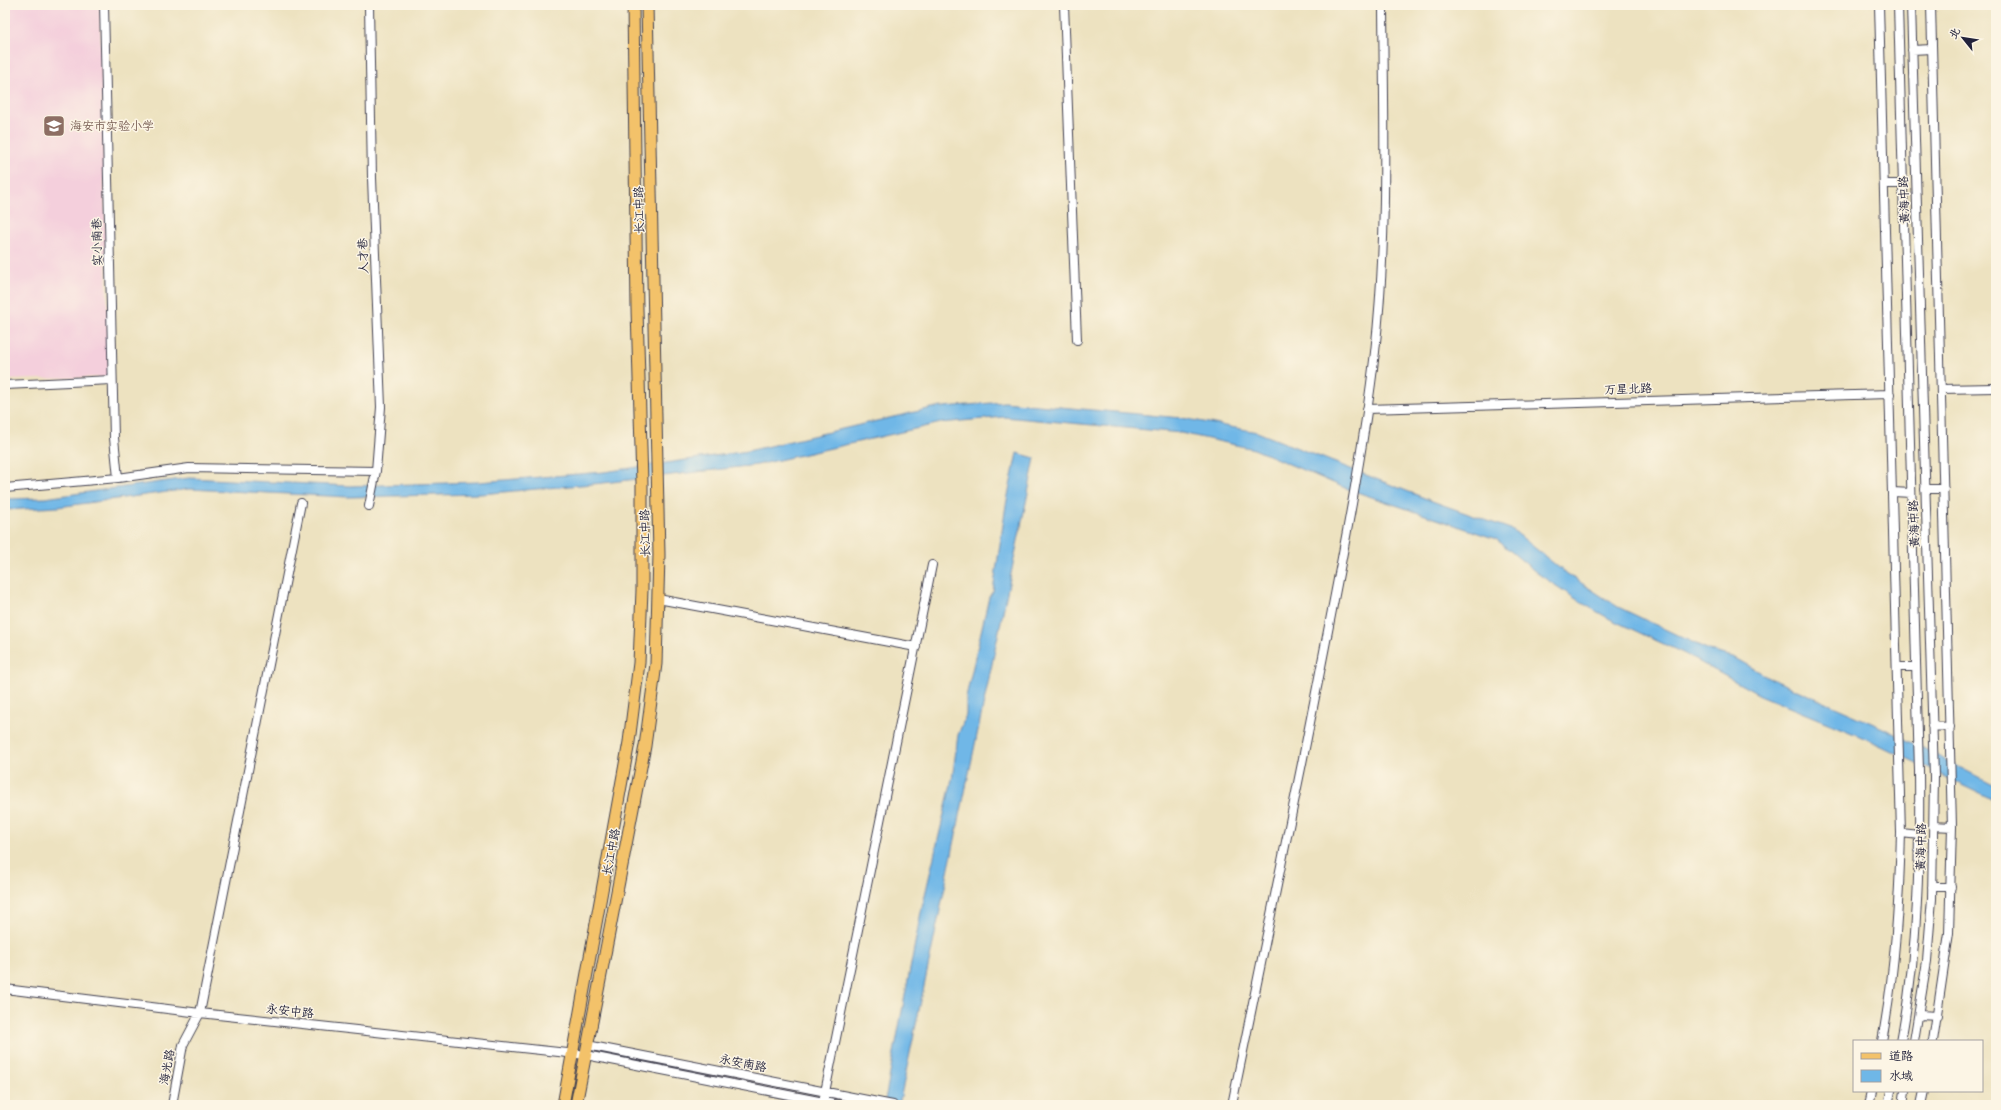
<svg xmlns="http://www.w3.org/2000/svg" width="2001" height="1110" font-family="'Shantell Sans','LXGW WenKai TC',sans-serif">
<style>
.built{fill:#f4cfdc}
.water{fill:#6fb7e7;stroke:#486c91}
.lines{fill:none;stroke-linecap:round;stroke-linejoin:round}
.minor-casing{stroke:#403f4f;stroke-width:10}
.major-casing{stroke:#403f4f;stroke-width:13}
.minor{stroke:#fff;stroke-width:8}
.major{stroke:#f3c26a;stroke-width:11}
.labels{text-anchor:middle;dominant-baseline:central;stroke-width:3;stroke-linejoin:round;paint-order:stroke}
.education-label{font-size:12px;fill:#785e54;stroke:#fcf5e5;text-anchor:start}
.street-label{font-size:12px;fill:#22223b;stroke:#fcf5e5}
</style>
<rect width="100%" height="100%" fill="#fcf5e5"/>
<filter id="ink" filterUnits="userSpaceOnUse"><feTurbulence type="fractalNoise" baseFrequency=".025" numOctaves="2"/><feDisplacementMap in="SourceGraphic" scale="8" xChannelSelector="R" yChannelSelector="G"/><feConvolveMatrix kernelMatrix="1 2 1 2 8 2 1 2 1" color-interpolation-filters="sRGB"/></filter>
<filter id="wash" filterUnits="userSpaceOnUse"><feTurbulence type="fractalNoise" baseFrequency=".012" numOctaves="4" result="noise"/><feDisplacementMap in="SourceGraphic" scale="16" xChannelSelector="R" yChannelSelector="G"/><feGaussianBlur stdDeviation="0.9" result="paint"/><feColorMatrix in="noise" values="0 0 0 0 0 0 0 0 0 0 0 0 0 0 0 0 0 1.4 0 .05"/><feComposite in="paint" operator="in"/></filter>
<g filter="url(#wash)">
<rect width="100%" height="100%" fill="#ede2c0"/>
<!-- built -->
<path class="built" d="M5,5H100L109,377L5,380Z"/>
<!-- water -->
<path class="water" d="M1004,402L1182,418L1257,432L1432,501L1513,530L1563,571L1618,607L1713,652L1733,657L1772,679L1885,729L1996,786V801L1869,740L1760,695L1683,653L1610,619L1582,603L1537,573L1496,539L1345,488L1254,449L1181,433L1004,417L941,423L757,465L603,483L481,494L348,497L189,489L58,507L5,510V499L45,498L189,478L350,486L479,482L604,472L748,451L932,408Z
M1017,453L1035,458L1028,493L899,1105H884L921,912L952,780L958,735L966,715V697L989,597L993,591L1006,505Z"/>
</g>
<g filter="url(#ink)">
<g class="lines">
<!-- minor casing -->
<g class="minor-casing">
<path id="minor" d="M104,5L114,438L118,478
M1064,5L1077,340
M1879,5L1901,833C1899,903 1895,972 1882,1041
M1898,5L1919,771C1920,861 1918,952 1901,1041
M1911,5L1934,777L1932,899L1927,961L1914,1041
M1931,5L1952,827L1949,933L1933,1041
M1912,50L1932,49
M1884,184H1902
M5,385L112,380
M1941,389L1996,388
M1367,409L1890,394
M5,488L118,478L189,468L376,471
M1925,489H1944
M1893,492L1911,493
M369,506L376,471L381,407L372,178L369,5
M658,599L916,647
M1898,667H1916
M1932,726L1950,727
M1933,826L1952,827
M1901,833L1920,835
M1932,887H1951
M5,989L200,1013L586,1055L839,1105
M1919,1015L1938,1016
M587,1045L893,1105
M823,1102L932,565
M172,1105L183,1045L200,1013L301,503
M1232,1105C1262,963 1291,820 1319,677C1340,569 1362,461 1375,352C1388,237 1384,121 1383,5
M1869,1105L1872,1091
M1888,1105L1891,1091
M1903,1105L1905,1091
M1921,1105L1924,1091"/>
</g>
<!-- major casing -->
<g class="major-casing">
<path id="major" d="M563,1105L629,742L639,663L642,590V483L637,309L633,5
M576,1105L645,746L656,664L659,555L647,5"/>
</g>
<!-- minor -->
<use href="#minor" class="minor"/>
<!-- major -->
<use href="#major" class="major"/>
</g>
</g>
<!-- icons -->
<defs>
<g id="school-square" transform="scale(1.15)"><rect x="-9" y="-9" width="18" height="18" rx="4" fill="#8d6e63" stroke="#fcf5e5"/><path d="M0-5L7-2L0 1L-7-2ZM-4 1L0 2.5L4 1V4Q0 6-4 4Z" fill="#fff"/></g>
</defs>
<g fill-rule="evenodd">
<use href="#school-square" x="54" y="126"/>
</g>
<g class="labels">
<!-- education labels -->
<g class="education-label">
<text x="70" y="126">海安市实验小学</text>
</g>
<!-- street labels -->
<g class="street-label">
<text transform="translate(1904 200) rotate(-92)">黄海中路</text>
<text transform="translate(639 210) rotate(-91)">长江中路</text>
<text transform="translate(97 242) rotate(-91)">实小南巷</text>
<text transform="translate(363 256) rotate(-92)">人才巷</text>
<text transform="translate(1628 389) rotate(-2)">万星北路</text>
<text transform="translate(1914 524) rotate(-92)">黄海中路</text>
<text transform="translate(645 533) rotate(-91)">长江中路</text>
<text transform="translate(1921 847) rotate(-89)">黄海中路</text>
<text transform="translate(611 852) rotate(-79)">长江中路</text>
<text transform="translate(290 1011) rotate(6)">永安中路</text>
<text transform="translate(743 1063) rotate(11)">永安南路</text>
<text transform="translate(167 1067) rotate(-79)">海光路</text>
</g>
</g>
<!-- margin -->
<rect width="2001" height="1110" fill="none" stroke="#fcf5e5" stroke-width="20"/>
<!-- legend -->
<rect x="1853" y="1040" width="130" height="52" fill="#fcf5e5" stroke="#a5a1a1"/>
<rect x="1861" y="1053" width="20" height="6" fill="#f3c26a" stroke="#a5a1a1"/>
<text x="1889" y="1060" font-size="12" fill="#22223b">道路</text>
<rect x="1861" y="1070" width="20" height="12" fill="#6fb7e7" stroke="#a5a1a1"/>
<text x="1889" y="1080" font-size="12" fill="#22223b">水域</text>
<!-- north arrow -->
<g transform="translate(1963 38) rotate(300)" stroke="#fcf5e5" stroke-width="3" paint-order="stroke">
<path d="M0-3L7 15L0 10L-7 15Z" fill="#22223b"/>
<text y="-6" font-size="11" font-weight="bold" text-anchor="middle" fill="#22223b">北</text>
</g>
</svg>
